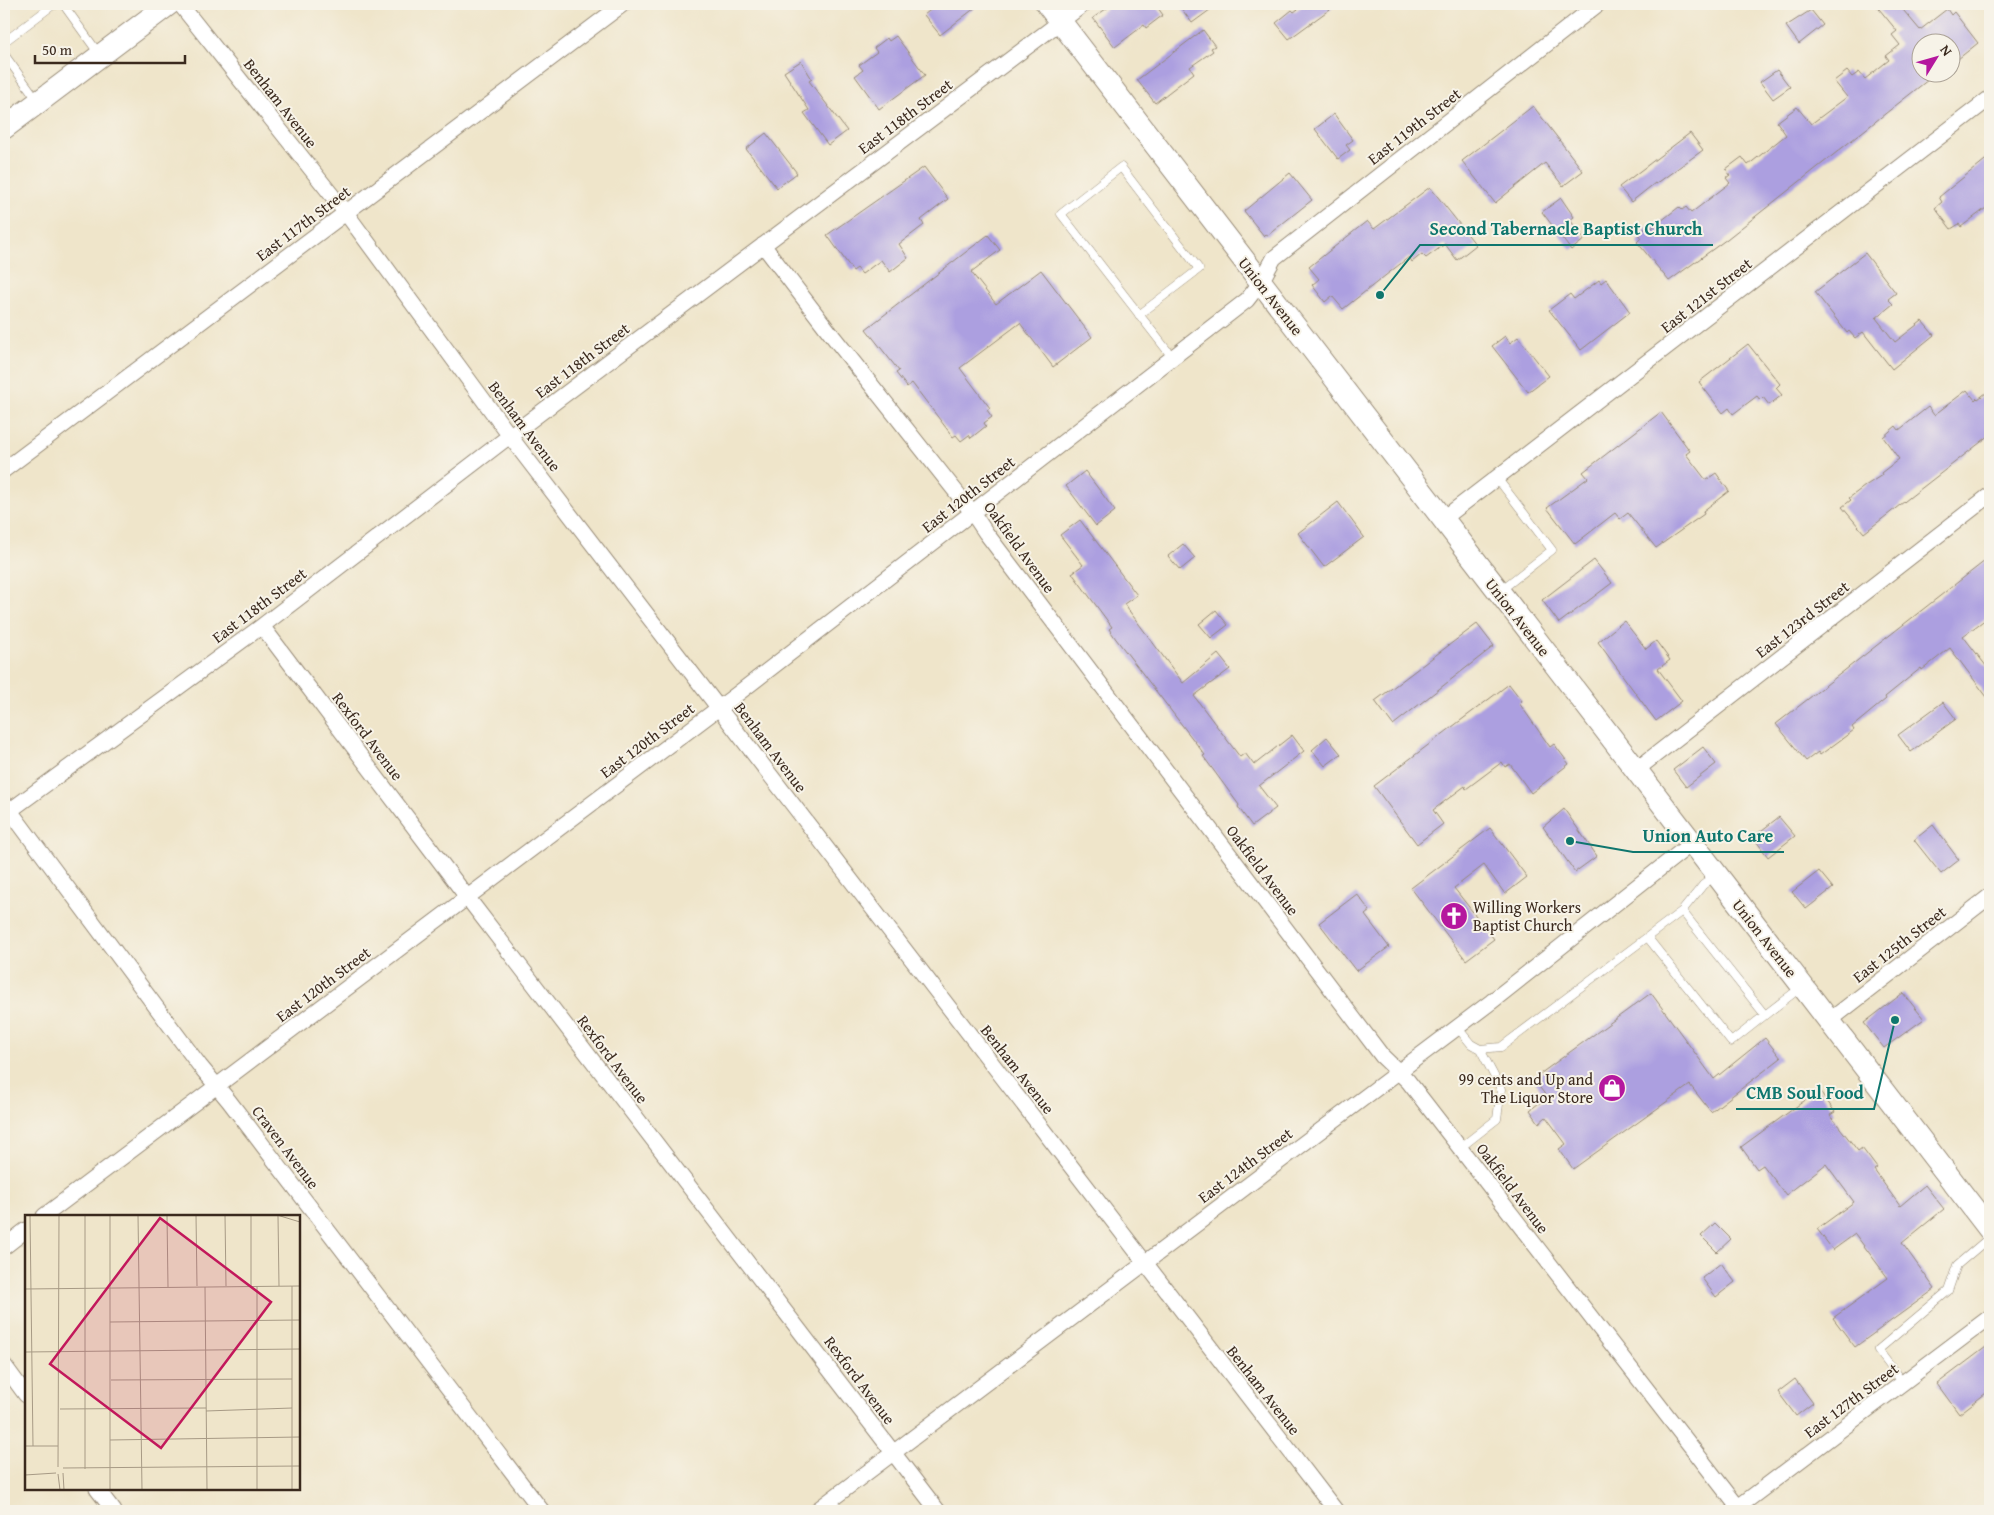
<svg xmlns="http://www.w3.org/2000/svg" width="1994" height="1515" font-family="'Gentium Book Plus',serif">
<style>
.building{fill:#ac9fe0}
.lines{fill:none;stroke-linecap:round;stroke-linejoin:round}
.service-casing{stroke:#958874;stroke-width:9}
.minor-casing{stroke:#958874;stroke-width:17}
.secondary-casing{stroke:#958874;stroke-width:24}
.service{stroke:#fff;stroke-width:8}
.minor{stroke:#fff;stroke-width:15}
.secondary{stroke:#fff;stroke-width:22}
.labels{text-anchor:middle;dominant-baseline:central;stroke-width:4;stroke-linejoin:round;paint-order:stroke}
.street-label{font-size:16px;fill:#3b2a1e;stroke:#f7f3e8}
.poi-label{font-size:16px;fill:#3b2a1e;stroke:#f7f3e8;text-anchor:start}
.inset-road{fill:none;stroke:#a79a85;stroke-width:1}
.view{fill:#c2185b;fill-opacity:0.15;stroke:#c2185b;stroke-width:2.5}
.inset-edge{fill:none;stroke:#3b2a1e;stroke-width:2.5}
.leader{fill:none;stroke:#0f766e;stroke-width:2}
.callout-dot{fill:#0f766e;stroke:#f7f3e8;stroke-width:2}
.callout-label{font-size:18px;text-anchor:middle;font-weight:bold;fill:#0f766e;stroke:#f7f3e8;stroke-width:4;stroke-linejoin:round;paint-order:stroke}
</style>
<rect width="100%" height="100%" fill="#f7f3e8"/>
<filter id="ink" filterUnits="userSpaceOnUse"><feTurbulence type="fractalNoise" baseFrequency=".02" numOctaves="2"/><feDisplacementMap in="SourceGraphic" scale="10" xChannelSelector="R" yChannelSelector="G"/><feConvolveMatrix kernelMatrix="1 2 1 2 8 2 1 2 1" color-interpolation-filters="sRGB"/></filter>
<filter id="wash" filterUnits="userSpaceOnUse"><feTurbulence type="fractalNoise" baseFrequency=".0096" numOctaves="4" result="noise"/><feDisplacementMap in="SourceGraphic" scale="20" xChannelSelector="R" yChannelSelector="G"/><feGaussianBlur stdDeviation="1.12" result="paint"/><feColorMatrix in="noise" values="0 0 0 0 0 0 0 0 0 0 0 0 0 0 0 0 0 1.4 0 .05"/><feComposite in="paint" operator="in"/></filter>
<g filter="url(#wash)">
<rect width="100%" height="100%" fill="#efe5ca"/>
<g id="blocks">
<!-- building -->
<path class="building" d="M938,4H980L940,35L924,15Z
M1113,4H1155L1163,15L1146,28L1144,25L1115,47L1093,18Z
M1178,4H1218L1192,23Z
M1305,4H1337L1289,39L1276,23L1292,10L1294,12Z
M1875,4H1898L1920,30L1947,9L1951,15L1954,12L1978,43L1958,59L1952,51V42H1922V72H1938L1727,239L1669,281L1637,242L1641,238L1638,234L1650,225L1652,228L1679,207L1682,210L1686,207L1691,213L1730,183L1726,178L1730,175L1726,169L1742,157L1748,165L1786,135L1777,122L1797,107L1811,124L1847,97L1834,81L1847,71L1852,77L1859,72L1865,79L1889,60L1886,56L1900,45L1892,35L1897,31Z
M1811,10L1823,25L1799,44L1786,26Z
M1203,30L1215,46L1211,48L1213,51L1190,67L1194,73L1155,103L1137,80Z
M896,36L925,75L879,109L855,76L863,70L859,65L877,52L874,48L887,38L889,41Z
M801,61L812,79L809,81L847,131L828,145L804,113L809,110L784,72Z
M1777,70L1790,87L1773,99L1760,82Z
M1533,106L1583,171L1563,186L1545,163L1495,203L1462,161Z
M1334,114L1353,140L1346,145L1350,150L1338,159L1315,129Z
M766,133L797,173L777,188L746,149Z
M1690,133L1703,150L1656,184L1655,183L1631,202L1619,187Z
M1990,156V205L1961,227L1959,224L1951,229L1935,208L1942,202L1939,197Z
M924,167L948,199L921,220L924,225L899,244L908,258L890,272L881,260L862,274L857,268L853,271L827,235Z
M1290,173L1312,200L1268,235L1266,234L1264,236L1244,211Z
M1430,187L1476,245L1457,260L1445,244L1426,258L1422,254L1412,262L1409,257L1343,309L1332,296L1325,302L1312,285L1319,279L1309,267L1367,221L1374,229Z
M1561,198L1574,217L1570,220L1585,239L1571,250L1542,212Z
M988,235L1000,250L971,272L996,304L1041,270L1092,337L1053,367L1020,323L960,368L990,408L987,410L992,417L984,423L986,426L971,438L969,435L961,441L956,435L953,437L912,383L907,387L896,373L899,371L866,329Z
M1865,253L1896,293L1888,299L1893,304L1876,318L1895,342L1922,321L1934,335L1892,369L1863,332L1855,338L1849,331L1847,333L1815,292Z
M1606,279L1630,312L1581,350L1549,310L1570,294L1574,299L1599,280L1601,283Z
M1505,336L1510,343L1518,337L1549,376L1528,392L1492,346Z
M1748,344L1780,384L1776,388L1782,395L1769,405L1763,397L1760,400L1757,396L1733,414L1729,408L1723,413L1699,382Z
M1967,390L1975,400L1977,398L1978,399L1990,390V435L1864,533L1842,507L1851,500L1849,498L1865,486L1882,475L1881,473L1899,459L1883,437L1896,426L1899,430L1928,407L1934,415Z
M1661,412L1690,451L1686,454L1706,480L1716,473L1729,491L1703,511L1704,514L1656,548L1628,513L1620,519L1615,513L1575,544L1547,508L1588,478L1583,472Z
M1085,471L1115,511L1096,526L1066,486Z
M1338,502L1364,537L1324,567L1298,533Z
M1080,520L1137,595L1124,604L1183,683L1218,654L1230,669L1194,696L1240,757L1245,753L1254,765L1292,735L1304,751L1259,786L1276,808L1252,826L1238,807L1239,805L1203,756L1205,755L1116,639L1109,629L1112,627L1072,573L1083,565L1060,535Z
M1183,544L1195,558L1180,570L1168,556Z
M1990,557V616L1963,636L1990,671V701L1950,648L1922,670L1921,668L1885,697L1886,699L1852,727L1854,730L1820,755L1818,752L1806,761L1776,724Z
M1594,560L1612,583L1559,623L1542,600Z
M1216,610L1228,625L1211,638L1199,624Z
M1624,621L1646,649L1656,641L1670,660L1658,669L1682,701L1656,721L1598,642Z
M1477,624L1494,646L1393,725L1375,701Z
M1509,684L1522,701L1519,703L1550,747L1554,744L1569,764L1531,793L1510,764L1505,767L1502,762L1466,789L1465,786L1433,810L1443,824L1417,844L1374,786Z
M1943,702L1956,719L1911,752L1898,735Z
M1327,737L1341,754L1325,766L1312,750Z
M1703,747L1716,764L1686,787L1673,770Z
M1564,809L1597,856L1575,872L1543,827Z
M1779,817L1795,836L1768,857L1753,837Z
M1933,825L1959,860L1941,874L1914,840Z
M1490,828L1527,877L1505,894L1484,865L1454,888L1494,939L1466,960L1411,888Z
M1819,871L1833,888L1806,909L1792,892Z
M1357,894L1370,911L1365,915L1389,947L1356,971L1319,923Z
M1651,993L1714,1079L1765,1038L1781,1058L1711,1112L1690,1085L1573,1169L1559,1149L1566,1144L1546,1117L1539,1123L1530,1110L1547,1097L1533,1079Z
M1903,993L1924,1019L1884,1048L1864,1023Z
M1819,1090L1835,1112L1830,1115L1858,1151L1862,1148L1877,1168L1874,1170L1900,1206L1925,1185L1944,1209L1902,1243L1935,1289L1855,1347L1833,1318L1888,1278L1855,1234L1833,1250L1817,1229L1854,1202L1826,1164L1786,1195L1763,1165L1757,1169L1741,1147Z
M1715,1223L1731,1239L1717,1252L1701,1236Z
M1721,1263L1735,1282L1716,1297L1702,1278Z
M1990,1344V1390L1959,1414L1937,1384Z
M1795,1379L1813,1403L1796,1416L1778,1392Z"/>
</g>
</g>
<g filter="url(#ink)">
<use href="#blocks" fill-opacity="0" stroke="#958874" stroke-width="1"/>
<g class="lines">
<!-- service casing -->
<g class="service-casing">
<path id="service" d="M4,42L53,5L63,4L99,54
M4,54L38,101
M1139,315L1199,269L1121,167L1061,214L1173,358
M1497,478L1552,550L1501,590
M1715,876L1703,885L1682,911L1765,1015L1800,988
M1648,938L1731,1042L1765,1015
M1457,1027L1471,1044L1480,1049L1501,1047L1682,911
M1460,1148L1497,1119L1501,1089L1480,1049
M1903,1383L1878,1350L1948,1291L1957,1265L1990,1237"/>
</g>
<!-- minor casing -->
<g class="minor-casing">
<path id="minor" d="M180,4L346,213L518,447L1336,1511
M763,245L831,334L972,512L986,533L1382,1056L1408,1081L1741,1511
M4,470L623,4
M1443,519L1990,98
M262,626L467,897L938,1511
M1636,770L1990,495
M5,804L200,1066L229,1101L542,1511
M4,815L262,626L499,444L1084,4
M1829,1021L1990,896
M44,1216L736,695L1247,300L1261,282L1274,258L1598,4
M4,1247L26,1230
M4,1365L26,1395
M97,1489L114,1511
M816,1511L1491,1002L1692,843
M1733,1511L1990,1317"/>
</g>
<!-- secondary casing -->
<g class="secondary-casing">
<path id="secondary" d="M1047,4L1990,1230
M4,128L169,4"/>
</g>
<!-- service -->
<use href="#service" class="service"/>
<!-- minor -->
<use href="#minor" class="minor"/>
<!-- secondary -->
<use href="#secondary" class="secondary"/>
</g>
</g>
<!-- icons -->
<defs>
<g id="church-disc" transform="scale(1.4375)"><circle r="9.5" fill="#b5179e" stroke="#f7f3e8"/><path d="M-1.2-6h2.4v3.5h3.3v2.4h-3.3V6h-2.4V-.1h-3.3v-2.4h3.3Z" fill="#fff"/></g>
<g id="shop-disc" transform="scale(1.4375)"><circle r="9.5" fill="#b5179e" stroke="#f7f3e8"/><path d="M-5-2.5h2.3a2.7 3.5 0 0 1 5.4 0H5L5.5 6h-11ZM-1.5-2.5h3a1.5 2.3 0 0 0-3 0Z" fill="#fff"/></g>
</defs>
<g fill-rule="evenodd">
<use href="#church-disc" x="1454" y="916"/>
<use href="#shop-disc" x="1612" y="1088"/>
</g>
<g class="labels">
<!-- street labels -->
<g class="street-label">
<text transform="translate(281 103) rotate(52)">Benham Avenue</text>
<text transform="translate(905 116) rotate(-37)">East 118th Street</text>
<text transform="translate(1414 126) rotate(-38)">East 119th Street</text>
<text transform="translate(303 223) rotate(-37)">East 117th Street</text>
<text transform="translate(1706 295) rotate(-38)">East 121st Street</text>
<text transform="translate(1271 296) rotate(52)">Union Avenue</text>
<text transform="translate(582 360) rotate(-37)">East 118th Street</text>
<text transform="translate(525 426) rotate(53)">Benham Avenue</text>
<text transform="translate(968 494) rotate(-38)">East 120th Street</text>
<text transform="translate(1020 547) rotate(54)">Oakfield Avenue</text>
<text transform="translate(259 605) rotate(-37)">East 118th Street</text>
<text transform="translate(1518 617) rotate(52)">Union Avenue</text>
<text transform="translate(1802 619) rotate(-38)">East 123rd Street</text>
<text transform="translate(368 736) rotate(53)">Rexford Avenue</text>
<text transform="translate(647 740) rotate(-37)">East 120th Street</text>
<text transform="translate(771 747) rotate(53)">Benham Avenue</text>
<text transform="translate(1263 870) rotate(53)">Oakfield Avenue</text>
<text transform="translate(1765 938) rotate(52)">Union Avenue</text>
<text transform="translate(1899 944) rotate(-38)">East 125th Street</text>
<text transform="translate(323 984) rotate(-37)">East 120th Street</text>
<text transform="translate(613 1059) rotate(53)">Rexford Avenue</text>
<text transform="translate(1018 1069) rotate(52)">Benham Avenue</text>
<text transform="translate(286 1147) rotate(53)">Craven Avenue</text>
<text transform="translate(1245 1165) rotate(-37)">East 124th Street</text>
<text transform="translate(1513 1188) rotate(53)">Oakfield Avenue</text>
<text transform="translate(860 1380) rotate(53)">Rexford Avenue</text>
<text transform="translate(1264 1390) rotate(52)">Benham Avenue</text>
<text transform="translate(1851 1400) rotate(-37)">East 127th Street</text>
</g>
<!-- poi labels -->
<g class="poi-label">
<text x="1473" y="907">Willing Workers<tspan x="1473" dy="18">Baptist Church</tspan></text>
<text x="1593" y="1079" text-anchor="end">99 cents and Up and<tspan x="1593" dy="18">The Liquor Store</tspan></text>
</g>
</g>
<!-- overview -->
<g transform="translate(25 1215)">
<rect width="275" height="275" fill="#efe5ca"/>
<path class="inset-road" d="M5,0L8,231M60,0V254M113,0L117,275M142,0L143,72M171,0L172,71M200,0L201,71M252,0L275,7M253,1L254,71M226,71V0M232,71V275M267,71V275M180,72L182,275M0,74L275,71M85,107L275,105M0,137L275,134M86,165L267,164M35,194L181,193M181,196L267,193M85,225L275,222M0,231H33M33,252L34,0M38,253L275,251M38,258L39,275M33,259L35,275M0,260L31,258M85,275V0"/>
<path class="view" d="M135,3L246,87L136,233L25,149Z"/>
<rect width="275" height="275" class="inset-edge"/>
</g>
<!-- callouts -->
<path class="leader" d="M1380 295L1420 245H1713M1570 841L1633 852H1784M1895 1020L1874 1109H1736"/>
<g class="callout-dot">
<circle cx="1380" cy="295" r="5"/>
<circle cx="1570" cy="841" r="5"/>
<circle cx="1895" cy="1020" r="5"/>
</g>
<g class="callout-label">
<text x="1566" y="235">Second Tabernacle Baptist Church</text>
<text x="1708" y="842">Union Auto Care</text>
<text x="1805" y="1099">CMB Soul Food</text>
</g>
<!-- margin -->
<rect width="1994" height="1515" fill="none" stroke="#f7f3e8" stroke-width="20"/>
<!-- north arrow -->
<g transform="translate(1936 58) rotate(53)"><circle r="24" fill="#f7f3e8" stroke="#aca397"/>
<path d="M0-4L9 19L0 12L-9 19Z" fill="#b5179e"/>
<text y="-8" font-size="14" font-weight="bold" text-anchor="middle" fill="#3b2a1e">N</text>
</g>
<!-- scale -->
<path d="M35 55v8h150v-8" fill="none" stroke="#3b2a1e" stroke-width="2.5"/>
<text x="42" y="55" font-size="15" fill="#3b2a1e" stroke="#f7f3e8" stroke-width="4" paint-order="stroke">50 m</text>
</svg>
